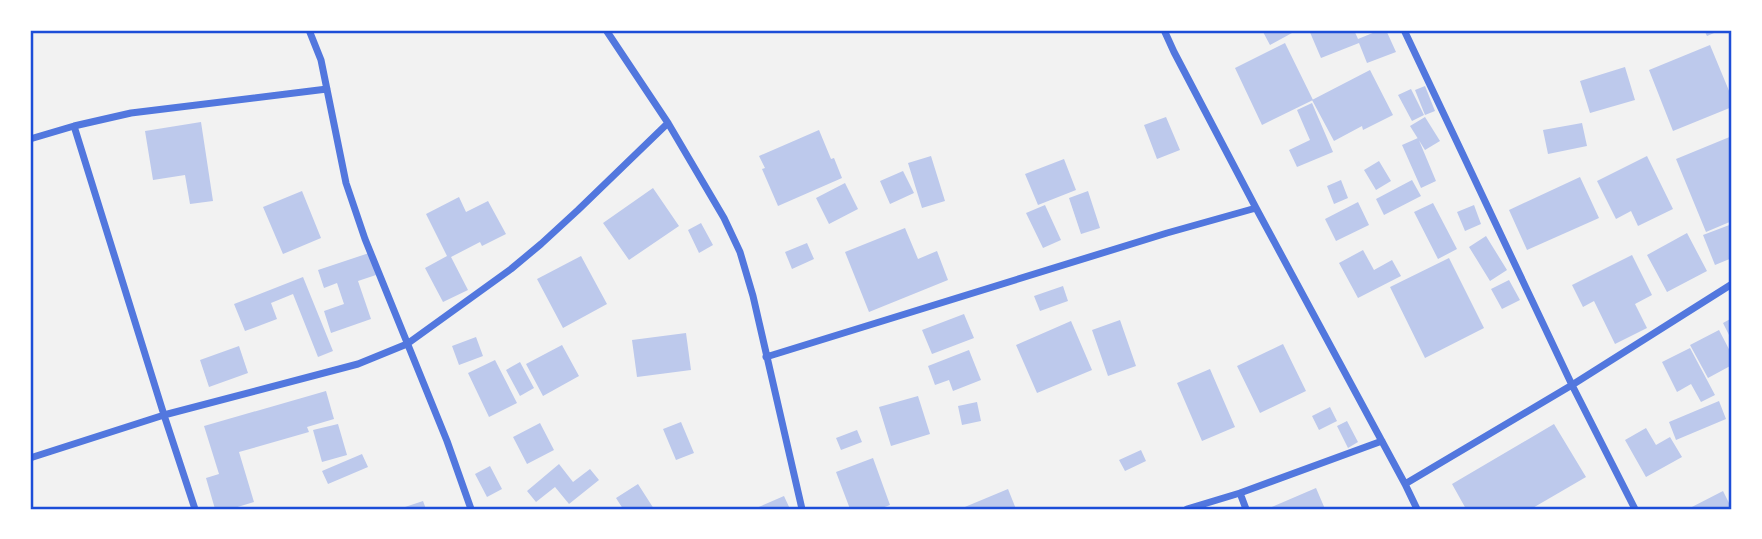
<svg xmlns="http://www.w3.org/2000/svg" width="1762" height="539" font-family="Quicksand,sans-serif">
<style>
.building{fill:#bdc9ec}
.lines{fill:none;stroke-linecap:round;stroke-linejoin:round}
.minor{stroke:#5277de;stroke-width:7}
.neatline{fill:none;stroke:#1d4ed8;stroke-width:2.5}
</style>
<rect width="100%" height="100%" fill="#f2f2f2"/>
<!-- building -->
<path class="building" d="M1262,30H1291L1292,33L1270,45Z
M1309,30H1354L1358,39L1380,30H1386L1396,52L1367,63L1359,43L1321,58Z
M1704,30H1721L1707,36Z
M1285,43L1313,100L1262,125L1235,68Z
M1710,45L1732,98V107L1673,131L1649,70Z
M1625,67L1635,100L1590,113L1580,81Z
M1370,70L1393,115L1363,130L1362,126L1334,141L1312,100Z
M1425,86L1435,111L1425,115L1415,90Z
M1411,89L1424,115L1412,121L1398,95Z
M1312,103L1333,152L1297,167L1289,150L1310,140L1297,110Z
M1166,117L1180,150L1157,159L1144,125Z
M1425,117L1440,141L1425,150L1410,126Z
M201,122L213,201L190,204L185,175L153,180L145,131Z
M1582,123L1587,146L1548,154L1543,130Z
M819,130L831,159L834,158L842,178L778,206L762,169L765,168L759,156Z
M1732,136V221L1706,232L1676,159Z
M1418,138L1436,181L1421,188L1402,145Z
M931,156L945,201L922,208L908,163Z
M1647,156L1673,209L1638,226L1631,211L1616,219L1597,181Z
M1064,159L1076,190L1038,205L1025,174Z
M1379,161L1391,181L1376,190L1364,170Z
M903,171L914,193L890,204L880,181Z
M1580,177L1599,218L1527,250L1509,210Z
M1341,180L1348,198L1334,204L1327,186Z
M1412,180L1421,196L1384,215L1376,199Z
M845,183L858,209L829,224L816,198Z
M653,188L679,226L629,260L603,223Z
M302,191L321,238L283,254L263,207Z
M1088,191L1100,228L1081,234L1069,198Z
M459,197L466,212L488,201L506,234L482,246L480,242L451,257L468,290L443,302L425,268L447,256L426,214Z
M1358,202L1369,225L1336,241L1325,219Z
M1433,203L1457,249L1438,259L1414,212Z
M1045,205L1061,240L1043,248L1026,213Z
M1474,205L1481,224L1465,231L1457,212Z
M701,223L713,245L699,253L688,230Z
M1732,224V258L1715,265L1703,235Z
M905,228L918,259L937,251L948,280L869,312L845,252Z
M1687,233L1707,271L1667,292L1647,255Z
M1486,236L1507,270L1490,281L1469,247Z
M807,243L814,259L792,269L785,252Z
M1363,250L1374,270L1392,260L1401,276L1358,298L1339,263Z
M369,253L376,275L358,281L371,319L331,333L324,311L344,304L337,283L324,288L318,270Z
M1632,255L1652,295L1635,304L1647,328L1615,344L1594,301L1583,307L1572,285Z
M581,256L607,304L563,328L537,279Z
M1449,258L1484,328L1425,358L1390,287Z
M303,277L333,351L318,357L293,294L271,303L277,319L245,331L234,304Z
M1509,280L1520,300L1502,309L1491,289Z
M1063,286L1068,301L1040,311L1034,296Z
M964,314L974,338L932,354L922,330Z
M1732,318V341L1723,323Z
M1120,320L1136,366L1108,376L1092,330Z
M1071,321L1092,370L1037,393L1016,345Z
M1719,330L1732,355V365L1708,378L1690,345Z
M686,333L691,370L637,377L632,340Z
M476,337L483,356L459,365L452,346Z
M1283,344L1306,391L1260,413L1237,366Z
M562,345L579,376L543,396L526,364Z
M239,346L248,373L209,387L200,360Z
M1690,348L1715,395L1701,402L1691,384L1677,392L1662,362Z
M969,350L981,380L953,391L949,380L935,385L928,366Z
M495,360L517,403L489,417L468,373Z
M520,362L534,388L520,396L506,370Z
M1210,369L1235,427L1202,441L1177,383Z
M326,391L334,419L307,427L309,432L239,452L254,502L231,509H215L206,478L219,474L204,426Z
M918,396L930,434L891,446L879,407Z
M1719,401L1726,419L1676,440L1669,422Z
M977,402L981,421L962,425L958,406Z
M1330,407L1337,421L1319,430L1312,416Z
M1347,421L1358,442L1348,448L1337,426Z
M681,422L694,453L676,460L663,429Z
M540,423L554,450L527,464L513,437Z
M338,424L347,455L322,462L313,430Z
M1554,424L1586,477L1531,509H1466L1452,484Z
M1646,428L1656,445L1670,437L1682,457L1646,477L1625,440Z
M857,430L862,442L841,450L836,438Z
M1141,450L1146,461L1125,471L1119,460Z
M362,454L368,467L328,484L322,471Z
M873,458L890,505L879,509H850L836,472Z
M559,464L573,482L590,469L599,480L569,504L555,487L536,502L527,491Z
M490,466L502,489L487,497L475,474Z
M638,484L654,509H623L616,498Z
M1316,488L1325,509H1267Z
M1008,489L1016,509H960Z
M1723,491L1732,509H1688Z
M784,496L790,509H754Z
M423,501L426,509H399Z"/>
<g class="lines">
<!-- minor -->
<path class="minor" d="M309,30L321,60L346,183L365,239L447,441L471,509
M606,30L668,123L724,218L740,252L753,296L802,509
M1164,30L1174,52L1256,208L1405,484L1417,509
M1404,30L1572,385L1635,509
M74,126L164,415L195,509
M30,139L74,126L131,113L327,89
M766,357L1167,233L1256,208
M30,458L164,415L358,364L407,344L511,269L541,244L578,210L668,123
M1405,484L1572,385L1732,284
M1240,493L1246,509
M1187,509L1240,493L1382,441"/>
</g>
<!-- border -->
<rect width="1762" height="539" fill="none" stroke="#ffffff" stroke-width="63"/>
<rect x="32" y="32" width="1698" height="476" class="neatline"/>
</svg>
